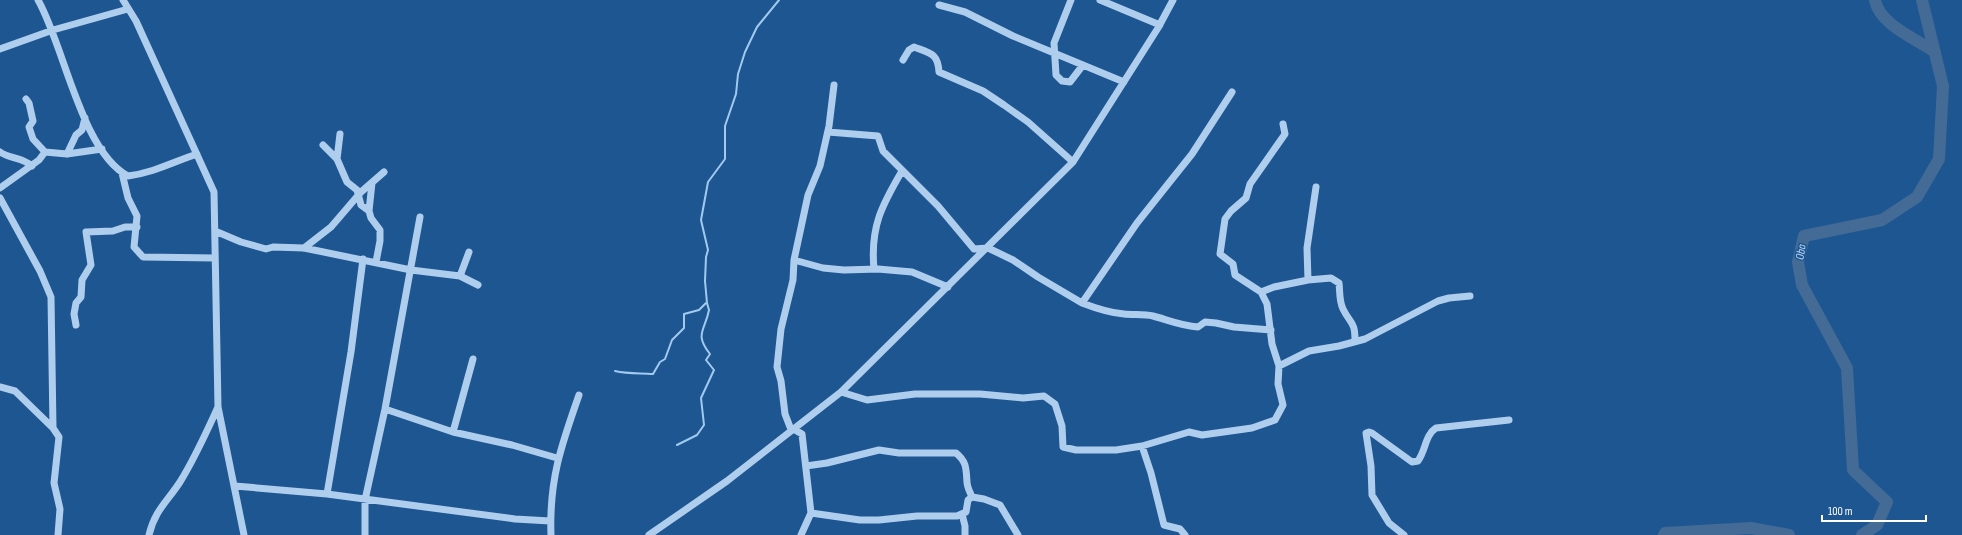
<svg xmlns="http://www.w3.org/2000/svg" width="1962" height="535" font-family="'Sofia Sans Condensed',sans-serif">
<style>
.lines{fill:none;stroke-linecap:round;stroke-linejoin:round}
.stream{stroke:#a2caef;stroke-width:2}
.river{stroke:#436b95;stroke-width:12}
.minor{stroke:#afceee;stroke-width:7}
.labels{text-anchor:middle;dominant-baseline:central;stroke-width:3;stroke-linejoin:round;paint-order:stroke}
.water-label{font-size:12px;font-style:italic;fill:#bbd8f5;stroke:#1e5692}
</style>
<rect width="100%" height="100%" fill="#1e5692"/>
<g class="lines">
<!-- stream -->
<path class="stream" d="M615,371C628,374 640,373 653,374L660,362L665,359L672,340L684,328V314L699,310L706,303
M677,445L697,435L704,425L701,398L714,370L706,360L710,354C694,334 705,331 709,310L707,303L705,281L706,257L708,250L701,220L708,182L725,159V126L736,94L738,74L745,52L757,27L779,0"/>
<!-- river -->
<path class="river" d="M1875,0C1879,24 1916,39 1935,52
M1664,535L1665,533L1751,528L1789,535
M1862,535L1877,525L1887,502L1853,470L1847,368L1802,285L1798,262L1804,236L1882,220L1917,197L1939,159L1943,86L1922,0"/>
<!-- minor -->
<path class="minor" d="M38,0C64,45 81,151 128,176C153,173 173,162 197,154
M123,0L136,21L214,192L218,407L244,535
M1071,0L1054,43L1056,75L1062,81L1070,82L1083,65
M1100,0L1160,25
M939,5L965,12L1013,36L1124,82
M0,49L53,30L128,9
M903,60L909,50L914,47C930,53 938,53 939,72L983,91L1004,105L1028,122L1073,162
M834,85L829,126L820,166L808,195L794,260L793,280L781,329L777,367L781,381L785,414L790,427L802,434L811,513L860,520H879L917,516H957L966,512L968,500L972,497L984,499L1000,505L1018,535
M26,99L29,103L33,121L29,127L33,139L45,152L67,154L102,149
M1283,124L1285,134L1250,184L1246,198L1231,211L1225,219L1220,254L1233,264L1235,275L1261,292L1267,304L1272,344L1279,366L1309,351L1339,346L1365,339L1438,301L1449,298L1470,296
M828,132L878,136L883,151L938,206L974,249L988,248L1013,260L1038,277L1082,303L1137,223L1192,154L1232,92
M323,145L337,159L347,182L357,190L361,205L369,211L371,218L380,230V241L376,262
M0,152C10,159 22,157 32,166
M67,154L76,135L82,130L85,118
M337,159L340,134
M122,173L128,198L137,216L134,247L143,257L215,258
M1316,187L1307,248L1308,280L1331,278L1339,283C1340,291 1339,301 1343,309C1351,325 1355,321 1355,341
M0,188L39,160L45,152
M0,198L40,271L51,297L53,428L59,437L54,483L60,509L58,535
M369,211L372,183
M215,231L241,242L266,249L273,247L304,248L411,270L460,276L478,285
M304,248L331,227L361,192L384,172
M794,260L823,268L844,270L878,269L912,272L948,287
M874,269C870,227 882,205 902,171
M460,276L469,252
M1261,292L1274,287L1308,280
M1082,303C1095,308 1110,313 1124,314C1134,315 1144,314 1153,316C1168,320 1182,326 1198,327L1205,322L1216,323L1234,327L1271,330
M76,325L74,314L76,303L81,297L82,280L91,265L86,232L113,231L125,227H137
M0,387L15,391L53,428
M841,392L867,400L915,394H980L1023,398L1044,396L1055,404L1062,426L1063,447L1076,450H1116L1142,446L1189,432L1202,435L1252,428L1275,420L1283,405L1278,384L1279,366
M385,409L453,432L512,445L557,458
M453,432L473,359
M1142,446L1151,473L1164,525L1180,529L1185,535
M806,466L827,463L879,450L899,453H956C967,462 966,469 967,482C967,487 970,492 972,497
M235,486L327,494L515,519L550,521
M327,494L351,352L363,259
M962,514L965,526V535
M149,535C155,510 167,502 180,482C195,458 206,433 218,407
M365,535V500L385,409L420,217
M551,535C549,480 561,446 579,395
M649,535L727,481L841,392L1073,162L1158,28L1173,0
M801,535L811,513
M1404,535L1389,523L1372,495L1371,466L1366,433L1369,432L1372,433L1412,462L1418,461C1426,450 1425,435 1436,428L1509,420"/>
</g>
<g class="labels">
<!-- water labels -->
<g class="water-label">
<text transform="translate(1801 252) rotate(-81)">Oba</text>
</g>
</g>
<!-- scale -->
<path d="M1822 515v6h104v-6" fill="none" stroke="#ffffff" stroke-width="2"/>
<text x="1828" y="515" font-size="12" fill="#ffffff" stroke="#1e5692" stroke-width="3" paint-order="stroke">100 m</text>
</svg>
